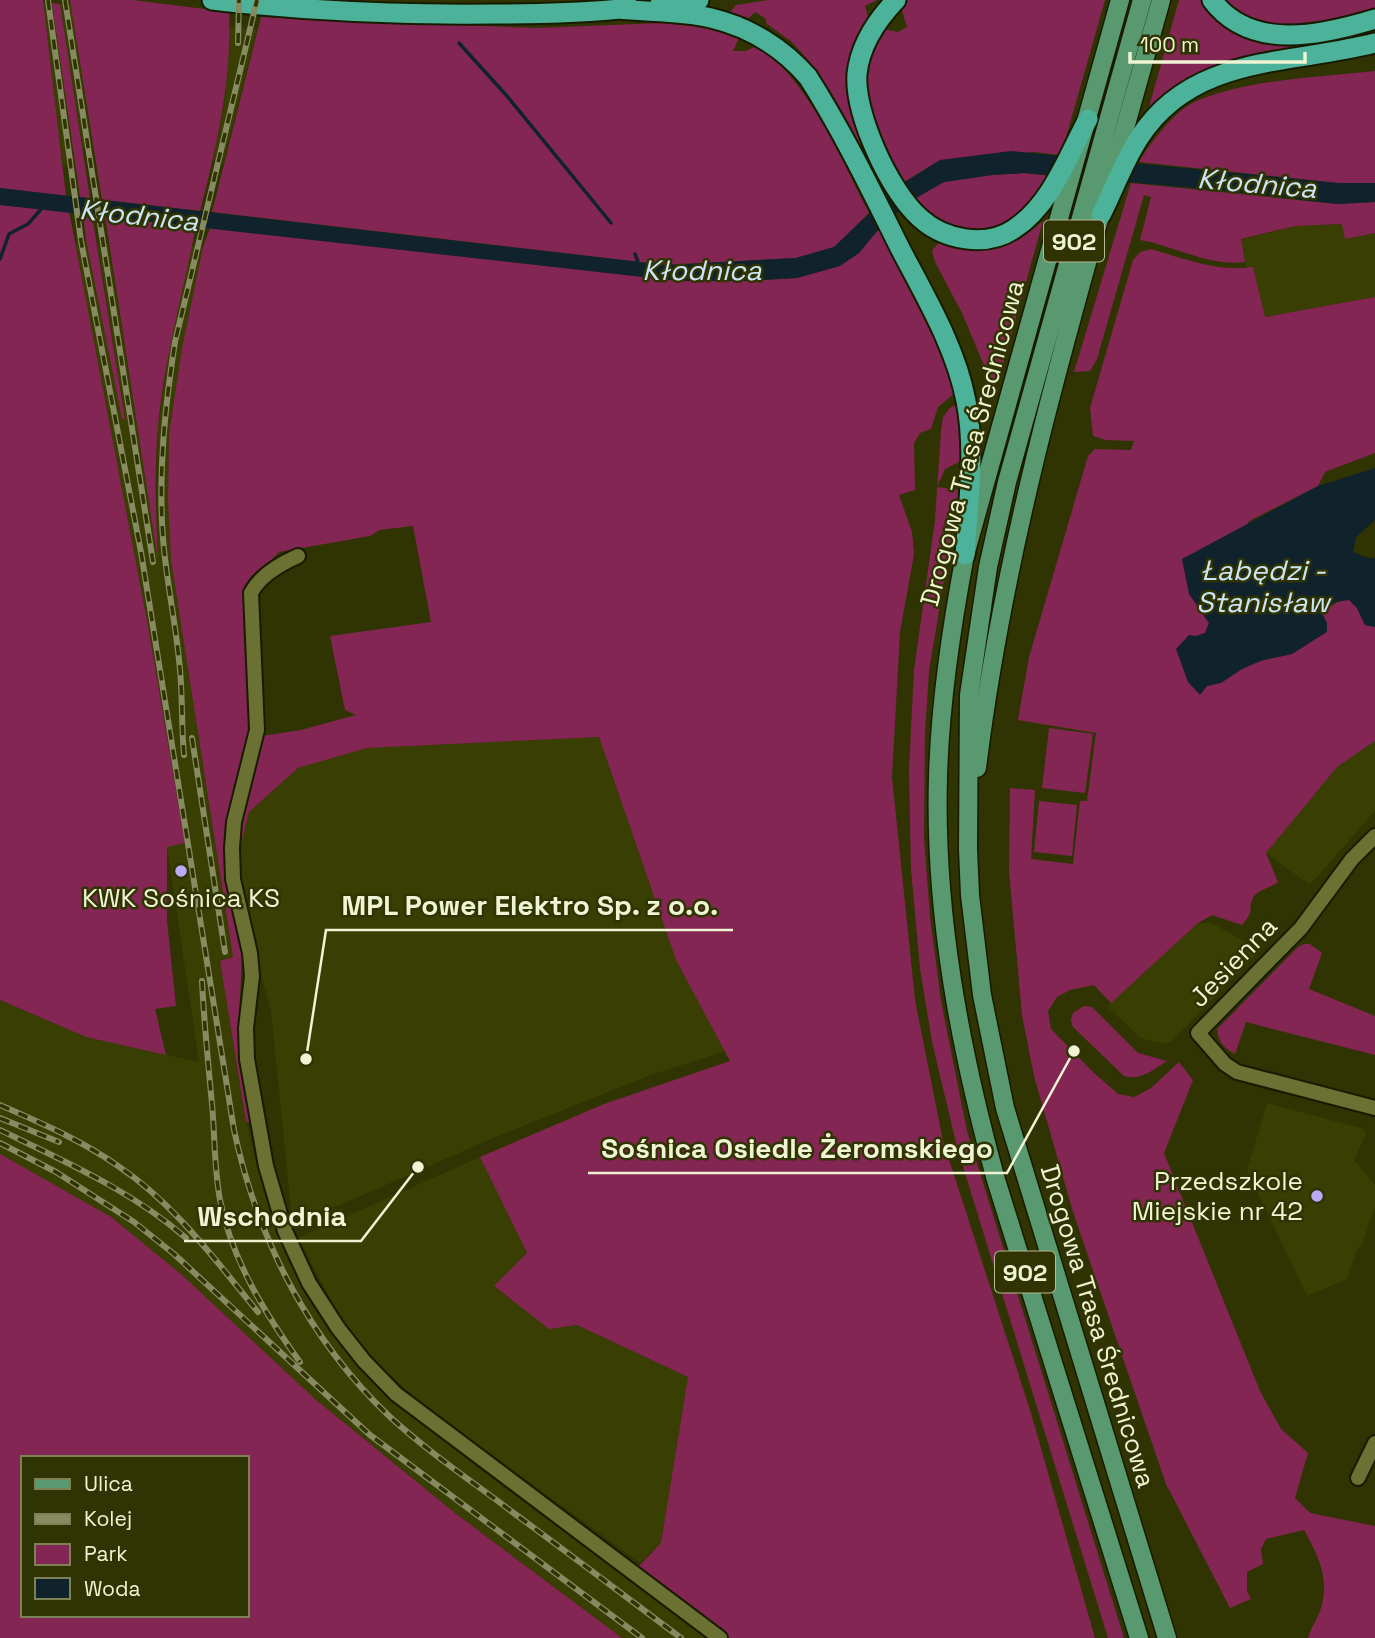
<svg xmlns="http://www.w3.org/2000/svg" width="1375" height="1638" font-family="'Space Grotesk',sans-serif">
<style>
.built{fill:#393e02}
.green{fill:#842653;fill-rule:evenodd}
.water{fill:#10222c}
.lines{fill:none;stroke-linecap:round;stroke-linejoin:round}
.stream{stroke:#10222c;stroke-width:3.5}
.minor-casing{stroke:#181b00;stroke-width:18}
.major-casing{stroke:#181b00;stroke-width:21}
.highway-casing{stroke:#181b00;stroke-width:23}
.minor{stroke:#6a7132;stroke-width:14}
.major{stroke:#589970;stroke-width:18}
.highway{stroke:#4cb39a;stroke-width:19}
.rail-casing{stroke:#868b61;stroke-width:6}
.rail{stroke:#303402;stroke-width:3.5;stroke-dasharray:10;stroke-linecap:butt}
.poi-dot{fill:#bcaaf6;stroke:#303402;stroke-width:2.5}
.labels{text-anchor:middle;dominant-baseline:central;stroke-width:5;stroke-linejoin:round;paint-order:stroke}
.shield{fill:#303402;stroke:#b6ba95;stroke-width:2}
.shield-label{font-size:24px;font-weight:bold;fill:#eff4d4}
.street-label{font-size:26px;fill:#eff4d4;stroke:#303402}
.poi-label{font-size:26px;fill:#eff4d4;stroke:#303402}
.water-label{font-size:28px;font-style:italic;fill:#cbe5f6;stroke:#303402}
.leader{fill:none;stroke:#eff4d4;stroke-width:2.5}
.callout-dot{fill:#eff4d4;stroke:#303402;stroke-width:2.5}
.callout-label{font-size:28px;text-anchor:middle;font-weight:bold;fill:#eff4d4;stroke:#303402;stroke-width:5;stroke-linejoin:round;paint-order:stroke}
</style>
<rect width="100%" height="100%" fill="#303402"/>
<!-- built -->
<path class="built" d="M43,2L52,3L74,164L63,166Z
M60,4L71,5L92,146L83,148Z
M229,27L257,29L223,164L213,161L225,99Z
M1343,224L1345,239L1375,233V297L1264,317L1253,268H1246L1241,240L1295,226Z
M86,240L122,419L125,418L98,245L108,244L157,553L158,428L169,349L192,246L203,247L182,348L169,434L168,500L171,560L233,958L220,961L244,1110L257,1167L282,1238L403,1407L485,1473L706,1638H622L455,1513L315,1399L182,1275L0,1154V1000L86,1037L199,1062L167,847L185,843L148,626L75,242Z
M599,737L676,960L726,1051L648,1076L498,1136L340,1205L292,1219L271,1010L241,902L237,860L249,812L298,768L367,748Z
M1375,741V811L1310,885L1266,853L1337,767Z
M1198,923H1211L1261,950L1173,1040L1166,1044L1140,1038L1107,1006Z
M1267,1103L1364,1129L1366,1134L1354,1160L1375,1185V1207L1361,1247H1358L1347,1279L1307,1296L1247,1170Z
M480,1157L527,1253L494,1287L549,1328L577,1325L688,1377L661,1543L640,1563L413,1397L350,1336L298,1238Z"/>
<!-- green -->
<path class="green" d="M0,0H43L66,196L0,188Z
M70,0H132L229,12C232,79 217,146 200,211L102,200Z
M768,0H877L865,6L868,17L860,33L852,58L863,142L859,146L817,70L792,42L767,24L765,18L755,12L749,18L730,12L736,5Z
M906,0H1105L1061,155L1034,152L940,160L904,182C883,143 858,105 869,59C871,49 878,39 883,29L898,32L907,27L900,4Z
M1179,0H1203C1242,39 1256,49 1312,45C1267,55 1215,60 1176,88C1165,95 1157,105 1147,114Z
M1225,0H1375V14C1324,23 1265,43 1225,0Z
M52,3L60,4L90,198L80,197Z
M261,17L536,28L686,22L741,33L733,51H746L758,45C812,87 838,153 869,213L834,247L796,258L666,265L212,212Z
M1375,71V183H1338L1139,162C1148,146 1172,115 1189,105C1235,80 1321,77 1375,71Z
M1024,173L1052,176C1042,189 1033,205 1022,216C1017,221 1008,223 1002,225C965,240 940,227 914,199L944,182L992,175Z
M1131,183L1337,204L1375,202V233L1345,239L1342,224L1295,226L1241,239L1245,262C1210,267 1175,246 1140,240L1151,197L1144,195L1097,359L1090,371L1074,372Z
M0,205L69,212L75,242L148,626L185,843L167,847V921L176,1006L155,1009L166,1055L86,1037L0,1000Z
M83,214L92,215L125,419H122L86,240Z
M105,216L196,226C183,293 164,359 158,427C154,471 156,517 158,561Z
M1043,221L998,382H991L962,313L935,262L932,250L940,242C982,252 1009,252 1043,221Z
M210,228L679,281H741L797,278L839,266L859,253L880,228L942,350L955,393L938,407L931,429L920,433L914,443L915,490L899,495L912,532L914,554L900,632L892,777L915,1000L943,1141L1031,1413L1095,1638H729L638,1567L661,1543L688,1377L577,1325L549,1329L494,1286L527,1253L480,1157L604,1104L730,1061L676,960L599,737L367,748L298,768L249,812L237,860L238,818L262,736L301,730L356,715L345,710L330,636L431,622L413,526L379,530L370,536L279,552L254,578L243,610L251,697L250,739L227,878L242,955L238,1041L252,1113V1122H246L220,961L233,957L171,560L168,500L169,434L182,348L203,247Z
M1151,249C1185,259 1217,272 1253,267L1265,317L1375,297V453L1325,472L1318,486L1249,521L1202,613L1209,623L1205,633L1196,636L1207,686C1222,682 1230,675 1243,668C1258,660 1275,658 1292,654C1308,633 1321,604 1348,599L1357,608L1365,625L1375,627V741L1337,767L1266,853L1278,882C1271,888 1256,890 1253,898C1247,911 1256,909 1242,925L1212,915L1198,923L1111,1003L1094,985L1070,990L1057,997L1048,1011L1051,1029L1093,1072L1118,1094L1134,1097L1151,1088L1179,1062L1193,1080L1164,1153L1260,1391L1281,1429L1308,1453L1295,1498L1310,1513L1375,1526V1638H1308C1311,1627 1318,1618 1321,1608C1330,1579 1318,1555 1304,1530L1266,1539L1261,1549L1263,1564L1247,1572V1591L1251,1599L1230,1608L1166,1484L1073,1212L1034,1076L1022,1015L1009,871L1010,788L1035,790L1031,859L1073,864L1080,801H1087L1096,733L1018,720L1029,657L1088,456L1095,449L1131,450L1134,441L1106,440L1093,436L1090,408L1133,260L1140,252Z
M958,403L962,431L961,461L945,469L937,487L959,490L929,671L925,732L924,838L930,917L941,1001L967,1131L1124,1638H1108L957,1147L932,1042L920,968L911,869L909,769L914,670L935,520L941,431L943,417L950,408Z
M1049,728L1093,734L1085,793L1042,788Z
M1039,801L1077,805L1072,856L1034,852Z
M1304,944H1310L1322,953L1309,989L1375,1016V1055L1246,1022L1235,1054C1224,1048 1218,1042 1217,1029L1298,947Z
M1084,1006L1092,1007L1138,1053L1167,1061C1153,1070 1140,1081 1124,1076L1073,1027L1071,1021L1073,1013Z
M0,1154L111,1217L182,1275L315,1399L455,1513L622,1638H0ZM23,1458H247V1615H23Z"/>
<!-- water -->
<path class="water" d="M1011,151L1338,183H1375V202L1337,204L1216,190L1024,173L992,175L944,182L909,202L877,231L859,253L840,266L797,278L741,281H679L0,205V188L666,265L796,258L834,247L897,187L940,160Z
M1375,468V520L1356,537L1353,552L1368,558H1375V627L1365,625L1357,608L1349,600L1335,602L1322,613L1327,623V632L1292,654L1263,660L1242,669L1221,683L1207,686L1200,695L1188,682L1176,649L1189,635L1196,636L1205,633L1209,623L1189,594L1182,559L1318,486Z"/>
<g class="lines">
<!-- stream -->
<path class="stream" d="M459,43L507,96L611,223
M635,254L639,265
M0,259L9,234L28,224L43,207"/>
<!-- minor casing -->
<g class="minor-casing">
<path id="minor" d="M298,556C280,564 260,575 251,593L257,730L234,822L232,848L233,879L250,953L252,976L246,1028L247,1059L266,1166L285,1231L309,1283L338,1328L364,1361L396,1394L720,1638
M1375,836L1352,859L1301,928L1198,1033L1225,1064L1237,1072L1375,1108
M1358,1478L1375,1443"/>
</g>
<!-- major casing -->
<g class="major-casing">
<path id="major" d="M1120,0L965,555C951,629 940,702 938,777C934,913 960,1049 996,1180L1139,1638
M1142,0L1007,482L988,567L969,695L968,849L970,895L982,995L1005,1108L1167,1638
M977,768C1009,506 1091,254 1161,0"/>
</g>
<!-- highway casing -->
<g class="highway-casing">
<path id="highway" d="M212,0C305,11 398,15 491,14C537,14 584,13 630,8
M896,0C876,21 860,45 857,74C854,114 890,192 920,218C944,240 986,248 1014,229C1051,205 1068,156 1088,119
M1212,0C1251,52 1322,35 1375,19
M660,4L699,0
M618,9C647,12 685,11 711,18C749,27 783,48 808,77C843,132 872,192 901,250C926,298 956,348 966,401C976,451 968,505 965,555
M1101,215C1114,189 1124,161 1139,138C1193,54 1290,65 1375,43"/>
</g>
<!-- minor -->
<use href="#minor" class="minor"/>
<!-- major -->
<use href="#major" class="major"/>
<!-- highway -->
<use href="#highway" class="highway"/>
<!-- rail casing -->
<g class="rail-casing">
<path id="rail" d="M48,0L81,241L141,552L234,1130C257,1238 309,1340 389,1416C428,1452 473,1482 515,1514C571,1555 626,1597 681,1638
M65,0L153,562
M238,43L239,0
M192,738L225,952
M184,755C181,724 183,691 179,660C175,619 166,579 163,538C158,472 165,407 175,342L257,0
M202,981C204,1022 208,1062 212,1104C215,1136 214,1168 220,1200C232,1260 265,1314 300,1362
M0,1105C41,1123 81,1140 118,1166C175,1204 215,1260 258,1312
M0,1118L59,1142
M0,1130C64,1161 132,1191 186,1238
M0,1143L56,1172L134,1222L174,1254L370,1435L642,1638"/>
</g>
<!-- rail -->
<use href="#rail" class="rail"/>
</g>
<!-- markers -->
<g class="poi-dot">
<circle cx="181" cy="871" r="7"/>
<circle cx="1317" cy="1196" r="7"/>
</g>
<g class="labels">
<!-- shield labels -->
<g class="shield">
<rect x="1044" y="220.5" width="60" height="41" rx="5"/>
<rect x="995" y="1251.5" width="60" height="41" rx="5"/>
</g>
<g class="shield-label">
<text x="1074" y="241">902</text>
<text x="1025" y="1272">902</text>
</g>
<!-- street labels -->
<g class="street-label">
<text transform="translate(972 443) rotate(-75)">Drogowa Trasa Średnicowa</text>
<text transform="translate(1233 962) rotate(-46)">Jesienna</text>
<text transform="translate(1098 1326) rotate(73)">Drogowa Trasa Średnicowa</text>
</g>
<!-- poi labels -->
<g class="poi-label">
<text x="181" y="898">KWK Sośnica KS</text>
<text x="1303" y="1181" text-anchor="end">Przedszkole<tspan x="1303" dy="30">Miejskie nr 42</tspan></text>
</g>
<!-- water labels -->
<g class="water-label">
<text transform="translate(1257 183) rotate(5)">Kłodnica</text>
<text transform="translate(139 215) rotate(6)">Kłodnica</text>
<text x="702" y="270">Kłodnica</text>
<text x="1263" y="570">Łabędzi -<tspan x="1263" dy="32">Stanisław</tspan></text>
</g>
</g>
<!-- callouts -->
<path class="leader" d="M306 1059L326 930H733M1074 1051L1007 1173H588M418 1167L361 1241H184"/>
<g class="callout-dot">
<circle cx="306" cy="1059" r="7"/>
<circle cx="1074" cy="1051" r="7"/>
<circle cx="418" cy="1167" r="7"/>
</g>
<g class="callout-label">
<text x="530" y="915">MPL Power Elektro Sp. z o.o.</text>
<text x="797" y="1158">Sośnica Osiedle Żeromskiego</text>
<text x="272" y="1226">Wschodnia</text>
</g>
<!-- legend -->
<rect x="21" y="1456" width="228" height="161" fill="#303402" stroke="#7c8156" stroke-width="2"/>
<rect x="35" y="1479" width="35" height="10" fill="#589970" stroke="#7c8156" stroke-width="2"/>
<text x="84" y="1491" font-size="21" fill="#eff4d4">Ulica</text>
<rect x="35" y="1514" width="35" height="10" fill="#868b61" stroke="#7c8156" stroke-width="2"/>
<text x="84" y="1526" font-size="21" fill="#eff4d4">Kolej</text>
<rect x="35" y="1544" width="35" height="21" fill="#842653" stroke="#7c8156" stroke-width="2"/>
<text x="84" y="1561" font-size="21" fill="#eff4d4">Park</text>
<rect x="35" y="1578" width="35" height="21" fill="#10222c" stroke="#7c8156" stroke-width="2"/>
<text x="84" y="1596" font-size="21" fill="#eff4d4">Woda</text>
<!-- scale -->
<path d="M1130 52v10h175v-10" fill="none" stroke="#eff4d4" stroke-width="3.5"/>
<text x="1140" y="52" font-size="21" fill="#eff4d4" stroke="#303402" stroke-width="5" paint-order="stroke">100 m</text>
</svg>
